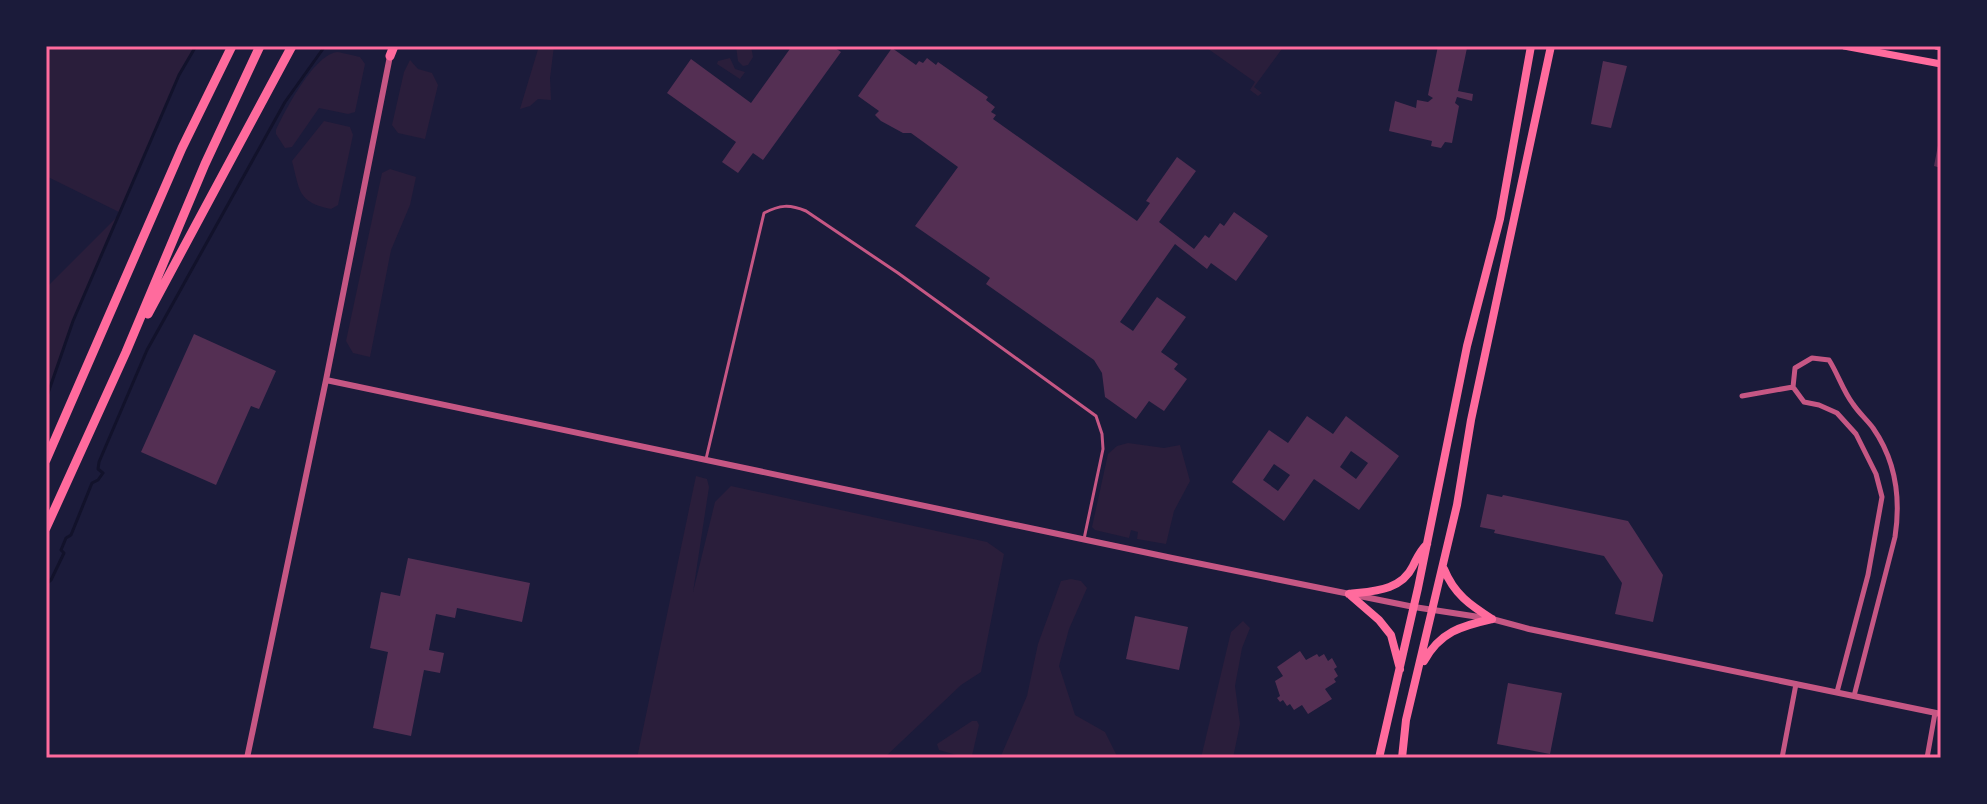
<svg xmlns="http://www.w3.org/2000/svg" width="1987" height="804" font-family="'Titillium Web',sans-serif">
<style>
.green{fill:#2a1e3b}
.lines{fill:none;stroke-linecap:round;stroke-linejoin:round}
.stream{stroke:#12122b;stroke-width:3}
.building{fill:#542f53;fill-rule:evenodd}
.service{stroke:#c65784;stroke-width:3}
.minor{stroke:#c65784;stroke-width:5}
.tertiary{stroke:#c65784;stroke-width:6}
.secondary{stroke:#ff6b9d;stroke-width:7}
.primary{stroke:#ff6b9d;stroke-width:8}
.motorway{stroke:#ff6b9d;stroke-width:9}
.neatline{fill:none;stroke:#ff6b9d;stroke-width:3}
</style>
<rect width="100%" height="100%" fill="#1b1b3a"/>
<!-- green -->
<path class="green" d="M46,46H196L179,75L73,320L46,399V288L121,213L46,176Z
M539,46H554L550,78L551,100L538,99L530,106L520,109Z
M736,46H751L753,57L748,65L743,66L738,61Z
M1204,46H1284L1254,87L1262,93L1258,96L1250,90L1255,82Z
M338,52L360,57L365,64L355,112L348,114L319,108L292,147L285,148L276,134V130C286,109 315,53 338,52Z
M730,58L735,69L745,72L740,79L717,64L718,61Z
M410,60L418,69L432,73L438,85L425,139L398,133L392,125L404,72Z
M324,121L350,127L353,135L338,205L331,209C298,202 300,192 292,161Z
M390,169L416,177L410,205L391,250L370,357L353,353L346,341L382,173Z
M1128,443L1164,448L1180,445L1190,481L1174,511L1166,544L1137,539L1138,532L1131,530L1129,538L1095,530L1092,527L1108,454L1117,446Z
M696,476L707,479L709,487L693,592L715,502L731,486L987,542L1004,554L981,672L961,685L884,758H637Z
M1071,579L1081,581L1087,588L1069,629L1059,666L1075,715L1105,732L1118,758H1000L1027,696L1038,644L1061,581Z
M1243,621L1250,628L1242,648L1235,686L1240,724L1233,758H1201L1231,632Z
M972,721H977L979,725L972,756L967,758L939,750L937,744Z"/>
<g class="lines">
<!-- stream -->
<path class="stream" d="M46,399L73,321L179,75L196,46
M46,584L51,580L64,553L61,550L66,538L71,535L92,483L98,480L103,473L98,469L99,462L147,350L285,102L325,46"/>
</g>
<!-- building -->
<path class="building" d="M792,46H832L841,52L763,160L753,153L738,173L722,162L736,142L667,93L691,59L751,103Z
M1438,46L1467,48L1458,91L1473,94L1472,101L1457,97L1455,103L1459,106L1452,143L1445,142L1441,148L1431,146L1432,141L1389,131L1395,101L1416,108L1417,100L1428,102L1433,98L1428,95Z
M892,48L916,65L919,61L923,63L927,58L936,65L938,62L988,97L986,100L995,107L991,112L996,115L993,119L1137,221L1150,203L1146,201L1177,157L1196,171L1159,222L1194,249L1205,235L1209,238L1220,223L1224,226L1234,212L1268,236L1236,281L1211,263L1207,269L1175,244L1120,322L1133,331L1157,297L1186,317L1161,352L1178,364L1174,369L1187,379L1164,411L1149,401L1136,419L1105,397L1102,373L1094,360L986,284L990,278L915,226L958,167L911,133H903L881,121L875,115L879,111L858,96Z
M1603,61L1627,66L1611,128L1591,124Z
M1940,135H1941V168L1934,166Z
M194,334L276,371L259,409L251,406L216,485L141,452Z
M1307,416L1333,434L1346,416L1399,456L1359,510L1314,479L1284,521L1232,482L1269,430L1288,443ZM1351,451L1368,463L1356,479L1340,467ZM1274,464L1290,475L1278,491L1263,480Z
M1487,494L1502,497L1503,495L1628,521L1663,575L1653,622L1615,614L1622,583L1604,556L1494,533L1495,530L1480,527Z
M408,558L530,583L522,622L457,608L455,618L436,614L429,650L444,653L440,673L424,670L411,736L373,728L388,652L370,648L381,592L400,596Z
M1135,616L1188,627L1179,670L1126,659Z
M1300,651L1306,660L1317,654L1319,657L1324,654L1328,661L1332,658L1337,667L1334,669L1338,676L1334,679L1336,682L1325,689L1332,699L1308,714L1302,705L1294,710L1290,704L1287,706L1283,700L1280,702L1277,698L1280,696L1275,681L1283,676L1277,667Z
M1508,683L1562,693L1550,754L1497,744Z"/>
<g class="lines">
<!-- service -->
<path class="service" d="M706,459L764,213C780,205 789,204 806,211L898,273L1096,416L1102,434L1103,449L1084,539"/>
<!-- minor -->
<path class="minor" d="M1742,396L1793,387
M1837,692L1868,575L1882,497L1876,474L1856,434L1837,413L1819,405L1804,402L1793,387L1795,368L1812,358L1829,360C1838,374 1843,391 1853,404C1859,413 1867,420 1873,428C1896,461 1901,498 1895,537L1854,696
M1782,758L1796,684
M1927,758L1935,713"/>
<!-- tertiary -->
<path class="tertiary" d="M326,380L1172,558L1414,607L1492,619L1529,629L1941,714
M247,758L326,380L390,56"/>
<!-- secondary -->
<path class="secondary" d="M1844,46L1941,64
M1936,46L1941,47"/>
<!-- primary -->
<path class="primary" d="M1444,569C1454,594 1470,605 1492,619
M1349,594C1373,591 1401,591 1413,566C1418,556 1419,552 1427,544
M1349,594L1379,620L1391,635L1400,669
M1424,661C1440,632 1461,626 1492,619
M1379,758L1418,588L1467,346L1500,219L1531,46
M1402,758L1406,720L1457,505L1471,420L1551,46"/>
<!-- motorway -->
<path class="motorway" d="M390,56L394,46
M148,314L292,46
M46,460L182,148L232,46
M46,528L126,352L205,164L260,46"/>
</g>
<!-- border -->
<rect width="1987" height="804" fill="none" stroke="#1b1b3a" stroke-width="96"/>
<rect x="48" y="48" width="1891" height="708" class="neatline"/>
</svg>
